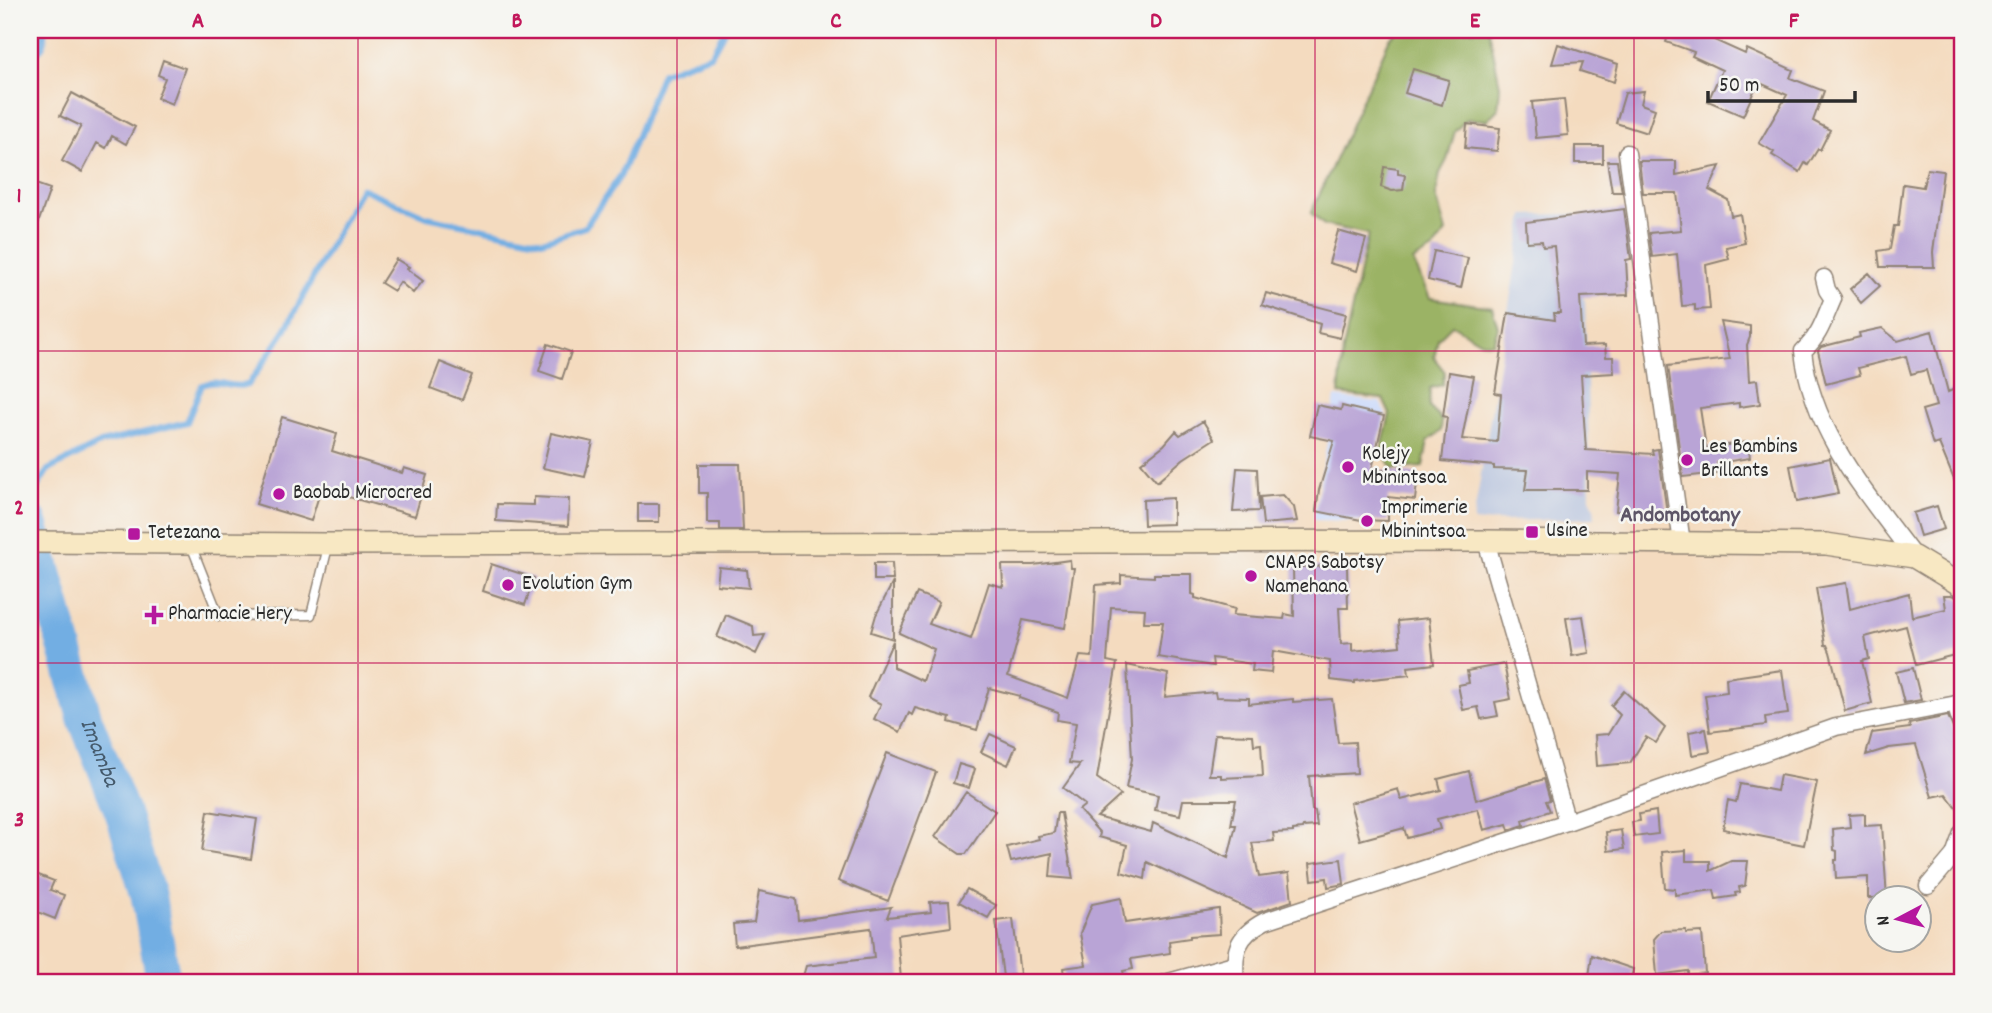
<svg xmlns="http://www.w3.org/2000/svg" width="1992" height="1013" font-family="Dekko,sans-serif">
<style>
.built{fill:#cddbfa}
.industrial{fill:#b9c5de}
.forest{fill:#9bb365;stroke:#636f48;stroke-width:2}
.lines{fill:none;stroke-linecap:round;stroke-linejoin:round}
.stream{stroke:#72aee3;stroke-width:6}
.river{stroke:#72aee3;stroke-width:35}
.building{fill:#b9a4d6;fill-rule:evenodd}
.lane-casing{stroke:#908375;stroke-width:11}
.street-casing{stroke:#908375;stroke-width:19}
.secondary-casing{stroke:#908375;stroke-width:24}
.lane{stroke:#fff;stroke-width:8}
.street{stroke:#fff;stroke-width:16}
.secondary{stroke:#f8e8c3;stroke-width:21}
.grid{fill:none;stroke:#c2185b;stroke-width:2;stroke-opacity:0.55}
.poi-dot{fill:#b5179e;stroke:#f6f6f2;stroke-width:2.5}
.labels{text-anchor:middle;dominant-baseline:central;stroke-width:5;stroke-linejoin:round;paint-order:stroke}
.poi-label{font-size:21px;fill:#2b2b2b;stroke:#f6f6f2;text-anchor:start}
.neighbourhood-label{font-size:23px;font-weight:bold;fill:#5d5567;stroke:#f6f6f2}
.water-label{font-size:23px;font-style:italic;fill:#44596b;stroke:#f6f6f2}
.neatline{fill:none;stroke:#c2185b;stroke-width:2.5}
.grid-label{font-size:23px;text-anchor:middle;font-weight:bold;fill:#c2185b}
</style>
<rect width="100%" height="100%" fill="#f6f6f2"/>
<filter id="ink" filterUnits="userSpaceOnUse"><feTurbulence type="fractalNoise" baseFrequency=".0143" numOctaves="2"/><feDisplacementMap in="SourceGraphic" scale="14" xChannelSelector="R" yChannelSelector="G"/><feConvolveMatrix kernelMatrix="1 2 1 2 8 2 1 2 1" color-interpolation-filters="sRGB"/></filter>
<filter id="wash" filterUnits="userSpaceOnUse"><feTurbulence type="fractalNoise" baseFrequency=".00686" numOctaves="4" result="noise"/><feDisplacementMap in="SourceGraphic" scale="28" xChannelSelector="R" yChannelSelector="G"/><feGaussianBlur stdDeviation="1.57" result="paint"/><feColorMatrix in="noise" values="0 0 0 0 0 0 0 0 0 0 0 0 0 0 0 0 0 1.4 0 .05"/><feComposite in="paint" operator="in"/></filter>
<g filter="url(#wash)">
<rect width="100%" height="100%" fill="#f4dbbf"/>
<!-- built -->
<path class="built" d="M1335,397L1380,402L1386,414L1360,521L1313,520Z"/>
<!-- industrial -->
<path class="industrial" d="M1575,214L1582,296L1585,301L1590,498L1594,506L1595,518L1473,522L1524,215Z"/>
<!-- forest -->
<path class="forest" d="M1400,30H1489L1500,86L1498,109L1487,120L1467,119L1455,131L1447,160L1440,173L1436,196L1446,232L1433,249L1413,261L1430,298L1492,307L1498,327L1493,343L1481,342L1452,325L1438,339L1434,358L1445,372L1442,385L1430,388L1429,407L1442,420L1441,431L1428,441L1423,467L1393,469L1381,451L1390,414L1383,399L1339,394L1343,350L1368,234L1324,225L1311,213L1390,38Z"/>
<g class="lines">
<!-- stream -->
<path class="stream" d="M30,499L48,470L101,443L187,422L202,385C221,378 227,389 248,385L283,334L361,188L427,217L542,241L585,227L621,175L662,73L711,55L725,30"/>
<!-- river -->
<g class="river">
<path d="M30,36V39"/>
<path id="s1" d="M30,521L85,719L122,812L148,895L164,983"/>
</g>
</g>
<g id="blocks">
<!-- building -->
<path class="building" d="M1670,30H1692L1745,54L1747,49L1793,70L1790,78L1824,91L1813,121L1830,130L1820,150L1818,149L1808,165L1805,163L1800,172L1772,155L1774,152L1759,143L1787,95L1758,82L1743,116L1708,101L1722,70L1692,56L1694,52L1666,42Z
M1558,44L1618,64L1614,82L1580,71L1583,62L1552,64Z
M163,60L185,68L172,104L157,98L165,78L158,75Z
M1413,69L1449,80L1442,105L1405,93Z
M1644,91L1641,104L1655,109L1647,133L1616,123L1625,93Z
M72,93L135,127L126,144L112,136L106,148L97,143L82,172L62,161L81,126L60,116Z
M1564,99L1568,135L1536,138L1532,102Z
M1467,124L1500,128L1497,151L1465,148Z
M1575,146H1603V163H1575Z
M1607,161H1617L1622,192H1612Z
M1639,161H1676V175L1720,166L1709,190L1728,200L1731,216L1740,214L1745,243L1726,247L1729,259L1706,265L1710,309L1695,310V305L1682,306L1677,254L1652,257L1649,233L1681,230L1677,193H1643Z
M1384,167L1398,169V174L1405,175L1403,190L1392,191L1381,187Z
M1927,169L1943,171L1933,252L1934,267H1880L1878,251L1890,249L1894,226H1898L1903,184L1923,187Z
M30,182L50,189L32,241H30Z
M1624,209L1631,259L1626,260L1628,295L1580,297L1583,346L1605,345L1606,357H1613L1614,373L1581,375L1586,450L1653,454L1652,450L1658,449L1667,513L1647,516V514L1616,511L1620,474L1587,472V490H1525L1528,470L1494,469V466L1442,461L1447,417L1443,416L1449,372L1474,376L1462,439L1497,442L1501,394L1495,393L1508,313L1555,320L1554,313H1560L1554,246L1543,247L1542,241L1527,242L1526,222Z
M1338,231L1366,239L1357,271L1329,263Z
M1434,251L1468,258L1461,288L1428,280Z
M396,259L409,267L407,269L423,281L413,293L400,282L394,291L381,283Z
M1869,273L1880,286L1861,303L1850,289Z
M1266,293L1346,314L1340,338L1318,333L1320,324L1262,305Z
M1721,322L1750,326V337L1747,345L1749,381L1757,380L1760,404L1739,407V403L1700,408L1706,448L1748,442L1750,458L1717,463L1718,473L1683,477L1668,366L1730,359Z
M1882,328L1898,341L1932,331L1948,392L1962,386V410L1956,413L1962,433V499L1939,443L1933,445L1922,410L1936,406L1926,370L1911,374L1906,356L1858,368L1860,375L1826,384L1818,351L1821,347L1860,337L1859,333Z
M548,344L571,352L562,379L539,371Z
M440,362L472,375L462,400L430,388Z
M1317,405L1341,410L1342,406L1384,416L1372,469L1418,474L1415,500L1388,497V521L1361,520L1316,511L1319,490L1334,441L1310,436Z
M282,417L337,434L332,451L402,473L404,468L427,475L415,516L321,489L311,521L256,504Z
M1203,421L1214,439L1183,459L1157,482L1141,463L1164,445L1176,431L1180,435Z
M551,433L593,442L585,477L543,468Z
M1830,458L1838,494L1797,502L1790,466Z
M699,464H740L743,530H720V523H707V493H699Z
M1237,468L1257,469L1259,511L1233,512Z
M1283,495L1294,507L1297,521L1263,524L1260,497Z
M534,497L569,499L568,526L496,521L497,504L534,505Z
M1173,498V524L1144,525L1143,500Z
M638,504H659V522H638Z
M1937,506L1944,529L1920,536L1913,513Z
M1070,560L1071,568H1074L1065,628L1023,620L1008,676L1068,698L1080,656L1092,657L1096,585L1121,583V575L1154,577V574H1192V594L1195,595V598L1235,609L1233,615L1284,619L1285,614L1294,616L1293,567L1347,566L1348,608H1339L1341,644L1352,643V651L1400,646L1398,621L1429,618L1434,664L1408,667L1409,675L1355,681V683L1331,680L1330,661L1273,651L1271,673L1252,671L1253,664L1212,658L1213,666L1158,657L1163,622H1144L1145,609L1111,607L1107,661L1117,663L1097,778L1121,795L1097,817L1151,832L1153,823L1228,858L1236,825H1231L1236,800H1183L1180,815L1155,810L1158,795L1126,788L1132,759L1127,665L1168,674L1165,697L1215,692L1216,697L1249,698V704L1293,699V702L1332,699L1338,743L1355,742L1357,773L1309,776L1312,810L1315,811L1317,826L1303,827L1302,829L1293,830V832L1273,833L1274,841L1252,843L1259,877L1289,873L1292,901L1257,913L1147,862L1145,879L1121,872L1127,845L1099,837L1100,833L1079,810L1085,805L1063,788L1080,764L1069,763L1076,723L1057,720L1058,712L1019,698L1020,696L989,688L977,730L949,722L950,718L915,708L912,715L909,713L900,732L874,719L881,704L868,697L893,641V667L923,681L934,649L899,633L917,593L939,602L929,624L971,639L989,583L1003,587L1002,565H1033ZM1215,734L1253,735L1254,745L1261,744L1263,776L1221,778V775H1209Z
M874,563H892L893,580H874Z
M491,564L534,578L525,605L483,591Z
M719,567L747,570L749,588L717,585Z
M893,582V639L871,632L876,615Z
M1846,583L1850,609L1909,593L1912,617L1946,609L1944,595H1951L1962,599V653L1916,665L1906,626L1865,637L1869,659L1862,661L1872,703L1845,711L1830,652L1827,645H1825L1816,588Z
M726,615L753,626L754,636L765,635L756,654L735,643L734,644L717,637Z
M1583,616L1589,653L1572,656L1566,618Z
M1504,664L1511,699L1495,702L1498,716L1481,719L1478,707L1463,710L1458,685L1469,683L1467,671Z
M1913,668L1921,700L1904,703L1896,672Z
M1782,670L1788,714L1765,717L1766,725L1710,732L1705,695L1727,692L1726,678Z
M1624,691L1665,728L1656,743L1646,737L1630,763L1597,766L1595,735L1608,734L1620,715L1611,706Z
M1948,716L1962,749V815L1946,794L1932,797L1916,745L1889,748L1866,755L1872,733L1910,728L1909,724Z
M1706,729L1710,752L1692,755L1689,732Z
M990,734L1016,746L1008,765L981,752Z
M887,753L936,772L888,901L838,881Z
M959,764L975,769L969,788L953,783Z
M1469,771L1476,800L1544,779L1550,800L1546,801L1550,811L1523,820L1524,825L1509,830L1507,824L1484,830L1478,809L1437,819L1440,829L1407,838L1404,828L1360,840L1350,803L1398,789L1401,800L1441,790L1438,779Z
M1780,775L1817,782L1804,845L1723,829L1728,800L1736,802L1740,784L1777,791Z
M966,792L995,811L966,854H960L935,837Z
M208,811L257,819L251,859L202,851Z
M1656,811L1658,834L1634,837L1632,822L1640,821L1639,814Z
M1057,813H1061L1073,879L1050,877L1052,853L1011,862L1007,847L1039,839L1038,836L1054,833Z
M1865,814V826L1882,825L1887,898H1868V877L1836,879L1835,860H1837V851L1834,850L1833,829L1850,827L1849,815Z
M1621,830L1624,849L1608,851L1606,832Z
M1686,850V861H1710V871L1731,861H1748L1745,886L1739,887L1740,892L1735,893L1736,896L1716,899L1714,890L1675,895V889L1665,888L1662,852Z
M1341,859L1344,884L1328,887L1327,878L1312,880L1310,863Z
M36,874L54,881L50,890L64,895L55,919L30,909V891Z
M967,889L996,905L988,918L959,902Z
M759,891L796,899L798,920L891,907L887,917L931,912L930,902L949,901L951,927L897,935L901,979L858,983H801L806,966L874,958L871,928L735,946L733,924L754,922Z
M1121,898L1125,923L1219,909L1220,934L1190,936V938L1169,941L1170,953L1131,959L1133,969L1123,971L1124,975L1090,983H1065L1063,968L1086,965L1080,933L1092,904Z
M1013,919L1020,974L1003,977L996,921Z
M1686,930V933L1702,932L1705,973L1688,975V971L1657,975L1654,939L1661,931Z
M1592,955L1633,969L1630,983H1588Z"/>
</g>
</g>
<g filter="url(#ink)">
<use href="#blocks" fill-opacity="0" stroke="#908375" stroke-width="2"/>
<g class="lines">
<!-- lane casing -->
<g class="lane-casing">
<path id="lane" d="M191,545L219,616L311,615L328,547"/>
</g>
<!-- street casing -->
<g class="street-casing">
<path id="street" d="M1627,153L1682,543
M1824,278L1827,290L1833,299C1824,319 1820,336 1803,351C1812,432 1867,494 1914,557
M1486,541L1567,822
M1955,704L1962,726
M1928,886L1954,855L1962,833
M1165,983L1234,964
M1236,983C1233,952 1236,936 1265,921L1567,822L1836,727L1962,703"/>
</g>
<!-- secondary casing -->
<g class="secondary-casing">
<path id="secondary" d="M30,542L328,544L1486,541L1826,544L1914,557L1962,586"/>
</g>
<!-- lane -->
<use href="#lane" class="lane"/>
<!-- street -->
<use href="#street" class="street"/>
<!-- secondary -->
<use href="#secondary" class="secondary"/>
</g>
</g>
<!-- grid -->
<path class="grid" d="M358,30V983M677,30V983M996,30V983M1315,30V983M1634,30V983M30,351H1962M30,663H1962"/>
<!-- markers -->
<g class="poi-dot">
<circle cx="1687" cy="460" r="7"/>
<circle cx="1348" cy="467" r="7"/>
<circle cx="279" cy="494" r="7"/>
<circle cx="1367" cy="521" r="7"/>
<rect x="1525" y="525" width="14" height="14" rx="3.5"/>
<rect x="127" y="527" width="14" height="14" rx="3.5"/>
<circle cx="1251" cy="576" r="7"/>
<circle cx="508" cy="585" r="7"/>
<path d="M150.5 604.5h7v7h7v7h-7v7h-7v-7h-7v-7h7z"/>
</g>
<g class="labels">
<!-- poi labels -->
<g class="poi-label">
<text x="1701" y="448">Les Bambins<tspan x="1701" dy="24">Brillants</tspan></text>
<text x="1362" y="455">Kolejy<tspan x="1362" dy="24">Mbinintsoa</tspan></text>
<text x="293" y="494">Baobab Microcred</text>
<text x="1381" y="509">Imprimerie<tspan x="1381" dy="24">Mbinintsoa</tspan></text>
<text x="1546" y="532">Usine</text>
<text x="148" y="534">Tetezana</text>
<text x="1265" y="564">CNAPS Sabotsy<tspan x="1265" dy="24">Namehana</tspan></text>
<text x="522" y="585">Evolution Gym</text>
<text x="168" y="615">Pharmacie Hery</text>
</g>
<!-- neighbourhood labels -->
<g class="neighbourhood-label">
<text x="1680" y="516">Andombotany</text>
</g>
<!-- water labels -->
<g class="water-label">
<text stroke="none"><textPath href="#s1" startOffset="242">Imamba</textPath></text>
</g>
</g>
<!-- margin -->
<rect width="1992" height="1013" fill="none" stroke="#f6f6f2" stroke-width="77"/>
<!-- north arrow -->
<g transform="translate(1898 919) rotate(263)"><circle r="33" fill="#f6f6f2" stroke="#a5a5a2" stroke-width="2"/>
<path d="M0-5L12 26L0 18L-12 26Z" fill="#b5179e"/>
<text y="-10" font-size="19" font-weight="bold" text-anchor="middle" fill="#2b2b2b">N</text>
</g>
<!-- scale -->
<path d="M1708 91v10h147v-10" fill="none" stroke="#2b2b2b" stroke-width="3.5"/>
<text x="1719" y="91" font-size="21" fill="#2b2b2b" stroke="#f6f6f2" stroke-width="5" paint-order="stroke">50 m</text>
<rect x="38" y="38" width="1916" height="936" class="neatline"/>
<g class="grid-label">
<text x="198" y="27">A</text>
<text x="517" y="27">B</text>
<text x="836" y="27">C</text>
<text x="1156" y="27">D</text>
<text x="1475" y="27">E</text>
<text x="1794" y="27">F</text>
<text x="19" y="202">1</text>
<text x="19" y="514">2</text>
<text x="19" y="826">3</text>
</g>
</svg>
